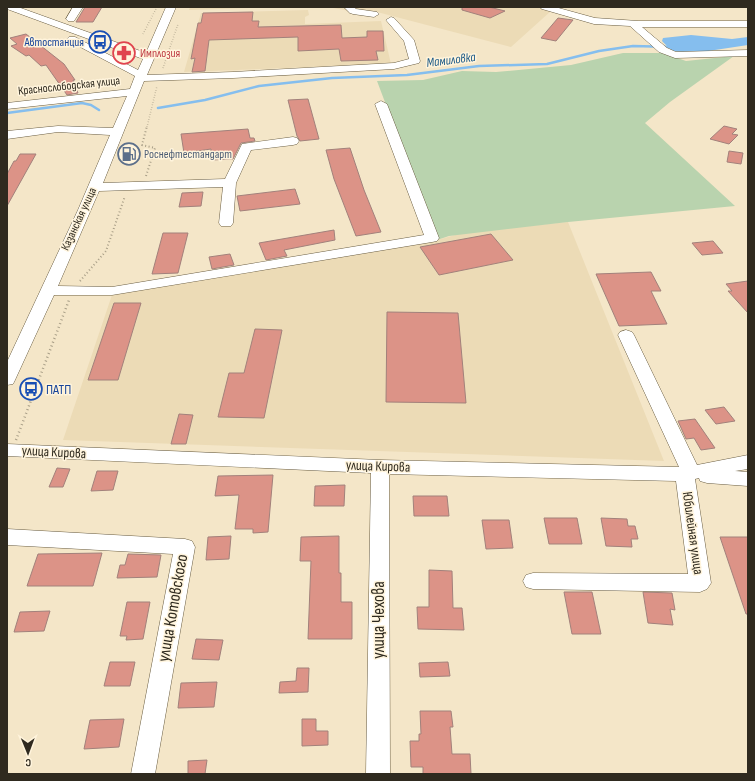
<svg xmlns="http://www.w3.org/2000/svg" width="755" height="781" font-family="'Sofia Sans Condensed',sans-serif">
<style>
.built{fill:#ecdbb6}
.green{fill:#b9d3ae}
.water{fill:#85beee}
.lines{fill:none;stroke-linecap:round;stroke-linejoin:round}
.stream{stroke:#85beee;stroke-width:2.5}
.building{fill:#dc9387;stroke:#a2817b}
.minor-casing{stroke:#6a5e43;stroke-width:1}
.path-far2{stroke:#a89e87;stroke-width:1.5;stroke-dasharray:0.5 2;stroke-linecap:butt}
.path-far1{stroke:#a89e87;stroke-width:2;stroke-dasharray:1 2.5;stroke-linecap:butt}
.path{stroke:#a89e87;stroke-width:2.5;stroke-dasharray:1 3;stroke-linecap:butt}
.minor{fill:#fff;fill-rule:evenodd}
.labels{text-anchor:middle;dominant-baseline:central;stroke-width:3;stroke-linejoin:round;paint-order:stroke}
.far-transit-label{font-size:12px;fill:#164399;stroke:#fff4dc;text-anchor:end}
.far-health-label{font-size:12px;fill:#be3a42;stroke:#fff4dc;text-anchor:start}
.far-street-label{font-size:12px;fill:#2f2a1f;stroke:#fff4dc}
.far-service-label{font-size:12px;fill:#4e5e75;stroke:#fff4dc;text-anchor:start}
.far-water-label{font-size:13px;font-style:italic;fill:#1b5987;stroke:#fff4dc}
.transit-label{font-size:14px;fill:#164399;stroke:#fff4dc;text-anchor:start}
.street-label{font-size:14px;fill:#2f2a1f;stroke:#fff4dc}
.near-street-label{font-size:17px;fill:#2f2a1f;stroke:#fff4dc}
</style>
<rect width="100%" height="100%" fill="#f4e6c8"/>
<!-- built -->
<path class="built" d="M190,7H281L189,10Z
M307,7H535L551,11L511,47L377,12L366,14L333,8Z
M308,10L309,15L305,17V24L381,21L391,64L184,72L201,13Z
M568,222L664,461L63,440L113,292L437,240L466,232Z"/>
<!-- green -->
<path class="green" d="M623,53H663L686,61L734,56L670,102L645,123L735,206L568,222L449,236L437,240L377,81L423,80L462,71L496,72L571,65Z"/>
<!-- water -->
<path class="water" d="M691,35L732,39L748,37V45L695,53L672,51L662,41L663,38Z"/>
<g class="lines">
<!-- stream -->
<path class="stream" d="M158,108L205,100L259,86L332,78L407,75L479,66L547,64L599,51L633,46L674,47
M7,113L82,103L91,105L99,110"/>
</g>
<!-- building -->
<path class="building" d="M85,7H102L93,22H76Z
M462,7H489L505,11L490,18L462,10Z
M253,12L252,21H259L258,27L341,25L342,38L367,37V31H383L384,51H376L378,60L341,61L339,49L298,51V37L209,40L205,71L192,72L195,58L191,59L198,23H201L203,13Z
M558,18L573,20L556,41L541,38Z
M26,34L64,64L75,80H73L78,93L67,95L46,65L41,66L29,55L26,56L11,46L17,44L10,38Z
M308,99L319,139L300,141L297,136L288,100Z
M724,126L737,129L732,134L738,135L729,144L710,139Z
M248,129L250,138H254L255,141L241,143L233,159L211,160V149L184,153L181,134Z
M350,148L364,190L381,232L356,236L334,179L326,150Z
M729,151L743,153L741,164L727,162Z
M20,154H36L7,206V174L14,161H16Z
M295,189L300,204L240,211L237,196Z
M203,192L201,206L179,207L182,193Z
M334,230L335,240L284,250L287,256L266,260L259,243Z
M163,233H188L178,273L152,274Z
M491,234L513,260L439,275L420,247Z
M713,241L723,253L702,255L692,243Z
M230,254L234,265L212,269L209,257Z
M651,272L661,291H651L667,324L619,326L596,274Z
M748,281V313L728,291H732L726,284Z
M114,303H141L118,380H88Z
M387,312L458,313L466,403L386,402Z
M255,329L282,330L264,418L218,417L229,373H244Z
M724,407L735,421L716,424L705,410Z
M179,414L193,415L186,444H171Z
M695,419L715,448L701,450L694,438L686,439L678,421Z
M57,468L70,469L63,487H49Z
M97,471H118L113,490L91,491Z
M273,475L268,532L253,533V529H235L239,495L215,496L218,476Z
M345,485L344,506H314L315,486Z
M413,496H447L449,516H414Z
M544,518H577L582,544H549Z
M601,518L627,519L628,526H635L638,539H631L632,547L606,546Z
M482,520H509L513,548L486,549Z
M231,536L229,559L206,560L208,537Z
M339,536V573H341V602H352V639H308L311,561H300L301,537Z
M720,537H748V614H746Z
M102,553L93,586H27L38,554Z
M128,554L161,555L157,577L117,578L120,565H125Z
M429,570L452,571L453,608H462L464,630L418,629L417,607H429Z
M564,592H592L601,634H572Z
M643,592L672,593L675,610L670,609L673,625L648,623Z
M127,602H150L143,639L126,640L127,636H120Z
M50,611L44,631L14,632L20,612Z
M196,639L223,640L219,660L192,659Z
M110,662H135L130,686H104Z
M448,662L450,676L420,677L419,663Z
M297,668H309L308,692L279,693L280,682L296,681Z
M217,682L214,707L178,708L181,683Z
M420,711H451L453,727H450L452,754H470L471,774H423V767H411L410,741H419V734H421Z
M124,719L119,747L84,749L90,720Z
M302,719H316V731H328V745L302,746Z
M207,760L205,774H188V761Z"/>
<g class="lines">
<!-- minor casing -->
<g class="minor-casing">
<path id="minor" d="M7,7H18L146,53L166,7H176L147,75L233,72L394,63L409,59L404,41L386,20L391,17L394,18L414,40L420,61L419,63L394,69L233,78L144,81L103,183L225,179L242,144L293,137L297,138L299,141L297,144L293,145L251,150L236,183L233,223L231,226H221L219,223L223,187L99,191L58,286L112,287L424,235L375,104L381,101L387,104L439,238L437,241L432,242L112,295H54L15,380L13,384L7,385V362L78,210L110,135L58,132L7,139V131L58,126L113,128L127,96L7,109V103L130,89L135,76L69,41L67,39L69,37H75L138,70L143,59L7,9Z
M73,7H83L74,21H68L66,19Z
M344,7H354L356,9L377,12L379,14L374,17L353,14L350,13Z
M540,7H555L595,18L638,21H748V27H642L667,48L676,52L748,50V56L675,58L659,52L630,26L594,24L542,9Z
M626,330L632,332L634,335L697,465L748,455V469L735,471L748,472V486L707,483L700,481L699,478L695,479L711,583L707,589L700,592L533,589L526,587L523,581L526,575L533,573L688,574L676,481L389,474L390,774H366L371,473L7,456V444L380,460L679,467L618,335L620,332Z
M7,529L185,539L192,541L195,547L155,774H131L173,554L7,545Z"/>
</g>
<!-- path-far2 -->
<path class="path-far2" d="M143,34L157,7
M163,68L178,24
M147,127L157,86"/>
<!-- path-far1 -->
<path class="path-far1" d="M146,176L155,148L142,145L147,126
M80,281L106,251L125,196"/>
<!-- path -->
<path class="path" d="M16,440L69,300"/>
<!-- minor -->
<use href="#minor" class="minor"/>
</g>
<!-- icons -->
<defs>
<g id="bus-ring" transform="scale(1.15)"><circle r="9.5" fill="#fff4dc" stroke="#1a4fb4" stroke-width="1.5"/><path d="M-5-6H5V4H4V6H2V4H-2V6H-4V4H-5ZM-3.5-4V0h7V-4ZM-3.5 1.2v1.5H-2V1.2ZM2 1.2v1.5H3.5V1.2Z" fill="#1a4fb4"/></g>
<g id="pharmacy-ring" transform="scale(1.15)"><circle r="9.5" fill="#fff4dc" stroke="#e0444e" stroke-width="1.5"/><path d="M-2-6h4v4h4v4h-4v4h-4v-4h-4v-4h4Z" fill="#e0444e"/></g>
<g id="fuel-ring" transform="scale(1.15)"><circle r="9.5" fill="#fff4dc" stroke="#5c6f8a" stroke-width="1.5"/><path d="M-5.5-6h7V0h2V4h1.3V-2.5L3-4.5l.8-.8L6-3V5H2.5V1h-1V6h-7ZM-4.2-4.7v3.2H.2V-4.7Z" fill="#5c6f8a"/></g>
</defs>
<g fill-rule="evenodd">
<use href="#bus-ring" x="100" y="42"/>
<use href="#pharmacy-ring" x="124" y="53"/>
<use href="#fuel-ring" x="129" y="154"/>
<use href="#bus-ring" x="31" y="389"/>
</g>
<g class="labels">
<!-- far-transit labels -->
<g class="far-transit-label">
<text x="84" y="42">Автостанция</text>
</g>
<!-- far-health labels -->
<g class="far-health-label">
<text x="140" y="53">Имплозия</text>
</g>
<!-- far-street labels -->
<g class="far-street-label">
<text transform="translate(69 86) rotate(-6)">Краснослободская улица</text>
<text transform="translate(79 219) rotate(-65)">Казанская улица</text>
</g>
<!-- far-service labels -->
<g class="far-service-label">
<text x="144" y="154">Роснефтестандарт</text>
</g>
<!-- far-water labels -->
<g class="far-water-label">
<text transform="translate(451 60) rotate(-7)">Мамиловка</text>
</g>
<!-- transit labels -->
<g class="transit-label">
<text x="46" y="389">ПАТП</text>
</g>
<!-- street labels -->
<g class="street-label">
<text transform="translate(54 452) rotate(3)">улица Кирова</text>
<text transform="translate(378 466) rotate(2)">улица Кирова</text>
<text transform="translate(693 533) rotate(82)">Юбилейная улица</text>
</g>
<!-- near-street labels -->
<g class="near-street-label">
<text transform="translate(173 608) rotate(-80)">улица Котовского</text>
<text transform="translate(379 620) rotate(-90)">улица Чехова</text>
</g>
</g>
<!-- border -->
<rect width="755" height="781" fill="none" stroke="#2f2a1f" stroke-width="16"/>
<!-- north arrow -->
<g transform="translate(28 753) rotate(179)" stroke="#fff4dc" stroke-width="3" paint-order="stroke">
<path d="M0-3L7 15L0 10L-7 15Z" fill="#2f2a1f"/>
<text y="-6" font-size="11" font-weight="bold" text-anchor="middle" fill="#2f2a1f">С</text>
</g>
</svg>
